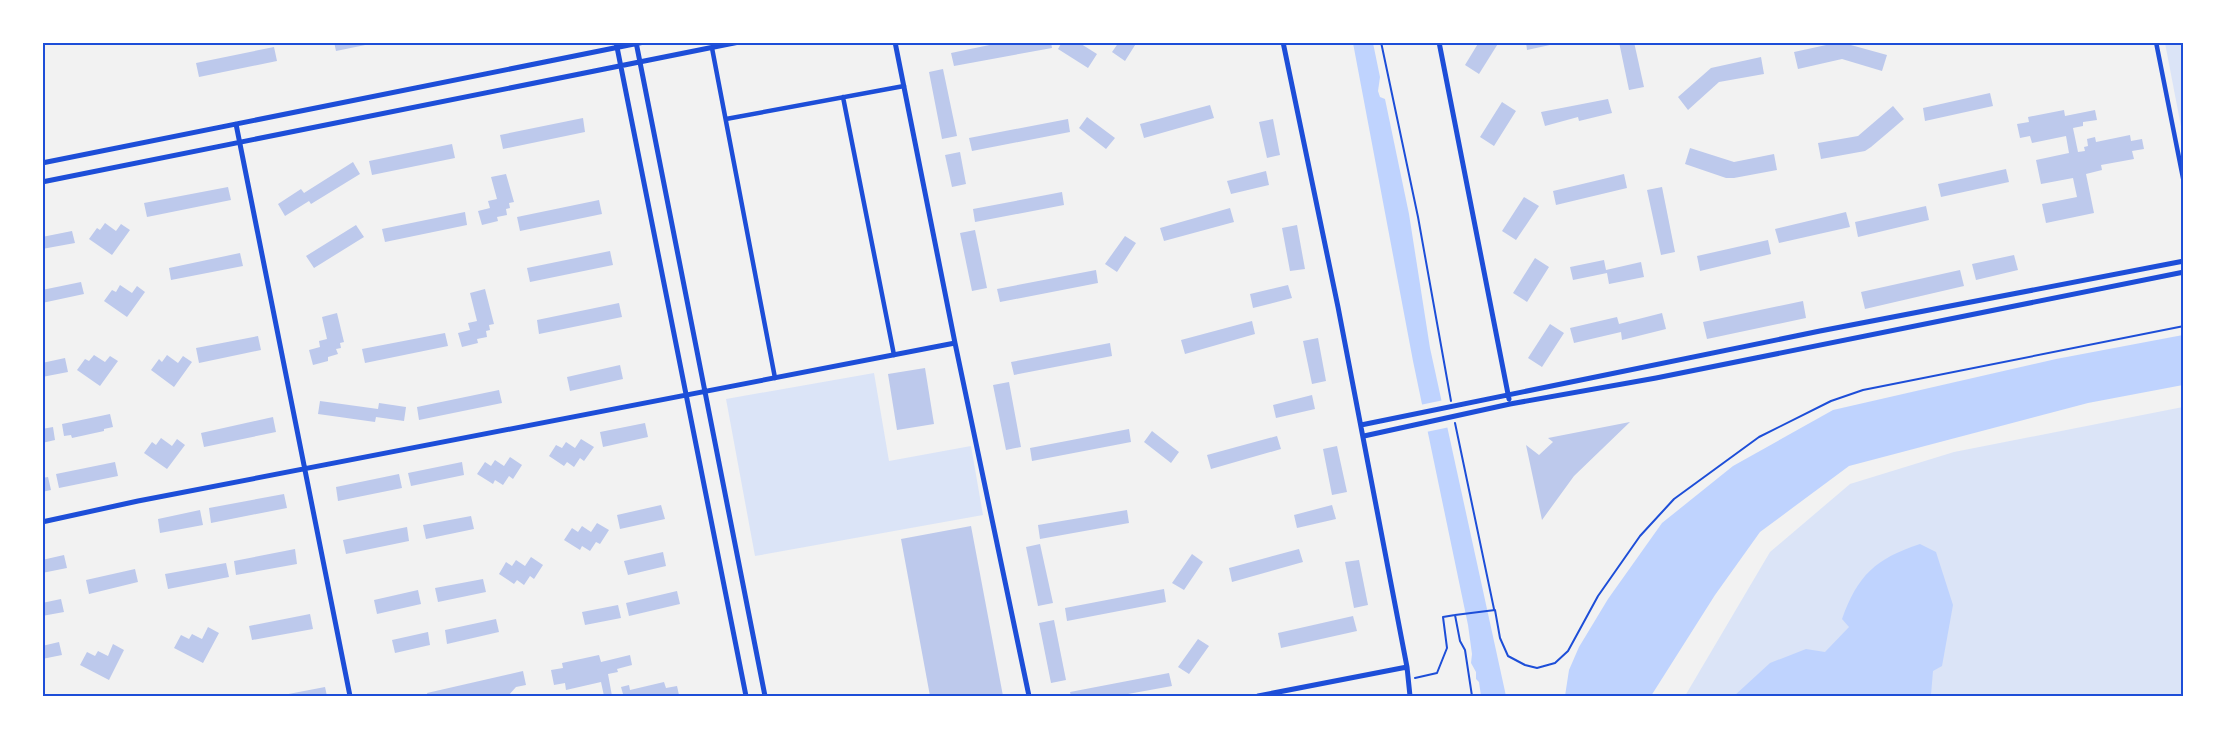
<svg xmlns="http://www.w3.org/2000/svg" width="2226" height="739" font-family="'Open Sans',sans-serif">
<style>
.green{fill:#dbe4f7}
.water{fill:#bfd3fe}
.pier{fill:#f2f2f2}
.building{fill:#bdc9ec}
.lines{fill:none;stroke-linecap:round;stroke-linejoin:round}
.path{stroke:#1d4ed8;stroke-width:2}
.minor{stroke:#1d4ed8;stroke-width:4.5}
.tertiary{stroke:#1d4ed8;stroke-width:5}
.neatline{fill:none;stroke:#1d4ed8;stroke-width:2}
</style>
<rect width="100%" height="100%" fill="#f2f2f2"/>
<!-- green -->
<path class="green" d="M2165,43H2183V137Z
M874,373L889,461L971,446L983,515L755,556L726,399Z
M2183,407V696H1685L1770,552L1850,484L1954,452Z"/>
<!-- water -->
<path class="water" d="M1353,43H1373L1380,77L1378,91L1380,97L1385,99L1409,214L1430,348L1506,696H1481L1479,682L1476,679V672L1471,663L1472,654L1468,625L1413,361Z
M2183,335V385L2088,403L1849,466L1760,532L1715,595L1651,696H1565L1569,670L1579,647L1608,599L1662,523L1733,466L1833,410L2056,359Z
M1920,544L1936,552L1953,605L1942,666L1933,671L1931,695L1935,696H1734L1770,663L1806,649L1825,652L1849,627L1842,619C1858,575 1875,559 1920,544Z"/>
<!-- pier -->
<path class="pier" d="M1444,400L1450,427L1426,432L1420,405Z"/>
<!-- building -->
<path class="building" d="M334,42H375V43L336,51Z
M1004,42H1051L1052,48L954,66L951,53Z
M1062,42H1078L1097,54L1088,68L1058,49Z
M1119,42H1137L1125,61L1112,52Z
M1479,42H1499L1479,74L1465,65Z
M1526,42H1559V43L1527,50Z
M1619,42H1634L1644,87L1629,90Z
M1840,42L1887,55L1882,71L1842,59L1798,69L1794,52Z
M274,47L277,61L199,77L196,63Z
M1761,57L1764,74L1719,82L1688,110L1678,97L1711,68Z
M943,69L957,136L942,139L929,72Z
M1990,93L1993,106L1925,121L1923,108Z
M1608,99L1612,113L1579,121L1578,117L1545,126L1541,112Z
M1502,102L1516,111L1494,146L1480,137Z
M1210,105L1214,118L1144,138L1140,124Z
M1893,106L1904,119L1871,147L1865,151L1821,159L1818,143L1858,136Z
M2064,110L2065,116L2095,110L2097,120L2083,122V126L2073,128L2078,152L2085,151L2084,147L2088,146L2087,139L2095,137L2096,142L2130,135L2131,141L2142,139L2144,149L2132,151L2134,159L2101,165L2102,170L2086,174L2094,213L2046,223L2042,204L2077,197L2073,178L2041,184L2036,160L2069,153L2066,136L2032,143L2030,136L2020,138L2017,124L2029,122L2028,117Z
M1087,117L1115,138L1106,149L1079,128Z
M583,118L585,132L503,149L500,135Z
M1068,119L1070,132L972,151L969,138Z
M1273,119L1280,155L1267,158L1259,122Z
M452,144L455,158L372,175L369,161Z
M1690,148L1734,162L1774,154L1777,170L1734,178H1726L1685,164Z
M960,152L966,184L952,187L945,155Z
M353,162L360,174L311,204L309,201L285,216L278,204L301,189L304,193Z
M2006,169L2009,182L1941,197L1938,184Z
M1266,171L1269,185L1231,194L1227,181Z
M506,174L514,202L509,203L510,208L506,209L507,215L497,217L498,221L482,225L478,211L490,208L488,201L497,199L491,177Z
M1624,174L1627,188L1556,205L1553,191Z
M228,187L231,200L147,217L144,203Z
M1662,187L1675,252L1661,255L1647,190Z
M1062,192L1064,205L975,222L973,209Z
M1524,197L1539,206L1516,240L1502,231Z
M599,200L602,214L520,231L517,217Z
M1926,206L1929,220L1858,237L1855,222Z
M1230,208L1234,222L1164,241L1160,228Z
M465,212L467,225L385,242L382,229Z
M1846,212L1850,227L1779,243L1775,229Z
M105,223L116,231L121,224L130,230L112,255L89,239L97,228L100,230Z
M356,225L364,237L314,268L306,256Z
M1297,225L1305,269L1290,271L1282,228Z
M975,230L987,288L972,291L960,233Z
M72,231L75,243L42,249V237Z
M1125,236L1136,243L1117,272L1105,264Z
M1768,240L1771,254L1700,271L1697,256Z
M610,251L613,265L530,282L527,268Z
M240,253L243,266L171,280L169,268Z
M2014,255L2018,270L1976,280L1972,264Z
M1535,258L1549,267L1527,302L1513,293Z
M1604,260L1606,270L1641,262L1644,277L1609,284L1607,273L1573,280L1570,267Z
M1096,270L1098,283L1000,302L997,289Z
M1960,270L1964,286L1865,309L1861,292Z
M81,282L84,294L42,303V290Z
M120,285L132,293L137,286L145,292L127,317L104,301L112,290L116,292Z
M1288,285L1292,298L1253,308L1250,294Z
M485,289L494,324L489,325L490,330L486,331L487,337L477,339L478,343L462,347L458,333L470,330L468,323L477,321L470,293Z
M1803,301L1806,318L1707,339L1703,322Z
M619,303L622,317L539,334L537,320Z
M337,313L344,342L340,343L341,348L336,349L338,354L328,357V361L313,365L309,350L320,347L319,341L327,339L322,317Z
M1662,313L1666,329L1622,340L1621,332L1574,343L1570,328L1617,317L1619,324Z
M1252,321L1255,334L1185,354L1181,340Z
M1550,324L1564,333L1542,367L1528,358Z
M445,333L448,346L365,363L362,349Z
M258,336L261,350L199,363L196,348Z
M1318,338L1326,381L1312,384L1303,341Z
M1110,343L1112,356L1014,375L1011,362Z
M94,355L105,362L110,356L118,361L100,386L77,370L85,359L89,361Z
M167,355L178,363L183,356L192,362L174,387L151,370L159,359L162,362Z
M65,358L68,372L42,377V363Z
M620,365L623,379L570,391L567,377Z
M925,368L934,424L897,430L888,374Z
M1009,382L1021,447L1006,450L993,385Z
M499,390L502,403L419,420L417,407Z
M1312,395L1315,409L1276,418L1273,405Z
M320,401L378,409L379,403L406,407L404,421L376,417L375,422L318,414Z
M110,414L113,427L104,429V431L72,438L71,435L64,436L62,424Z
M273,417L276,432L204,447L201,433Z
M1630,422L1574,476L1542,520L1526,445L1539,455L1553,442L1548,438Z
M645,423L648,437L603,447L600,432Z
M53,427L55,440L42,443V429Z
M1129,429L1131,442L1032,461L1030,448Z
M1152,431L1179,452L1171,463L1144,442Z
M1277,436L1281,449L1211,469L1207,455Z
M161,438L172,446L177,439L185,445L167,469L144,453L152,442L156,445Z
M581,439L594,447L584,461L580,458L574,467L567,462L564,466L549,456L556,445L562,448L566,442L575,448Z
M1337,446L1347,492L1332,495L1323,449Z
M510,457L522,465L513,479L509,476L503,485L495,480L493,484L477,474L485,462L491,466L495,460L504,466Z
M115,462L118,476L59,488L56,474Z
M462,462L464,475L411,486L408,473Z
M399,474L402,488L338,501L336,487Z
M48,477L51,490L42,492V478Z
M284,494L287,508L211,523L209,508Z
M661,505L665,519L620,529L617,515Z
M1332,505L1336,519L1297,528L1294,515Z
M200,510L203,525L160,533L158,519Z
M1127,510L1129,523L1040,539L1038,525Z
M471,516L474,529L426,539L423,525Z
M597,523L609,530L600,544L596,542L590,551L582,546L580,550L564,540L572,528L578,532L582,526L591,532Z
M971,526L1003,696H930L901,539Z
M407,527L409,541L346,554L343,540Z
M1040,544L1053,603L1038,606L1026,547Z
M295,549L297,564L236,575L234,561Z
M1299,549L1303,562L1232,582L1229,568Z
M663,552L666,566L628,575L624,561Z
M1192,554L1203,562L1184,590L1172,583Z
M64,555L67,568L42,573V560Z
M531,557L543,565L534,579L530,576L524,585L517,580L514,584L499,574L506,562L512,566L516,560L525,566Z
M1359,560L1368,605L1354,608L1345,562Z
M226,563L229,577L168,589L165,574Z
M135,569L138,582L89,594L86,580Z
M483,579L486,592L438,602L435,588Z
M1164,589L1166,602L1067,621L1065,608Z
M418,590L421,604L377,614L374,600Z
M677,591L680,604L629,616L626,603Z
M61,599L64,612L42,616V603Z
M618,605L621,618L585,625L582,612Z
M310,614L313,629L252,640L249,626Z
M1353,616L1357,631L1281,648L1278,633Z
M496,619L499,632L447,644L445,630Z
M1054,620L1066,680L1051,683L1039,623Z
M208,627L219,633L203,663L174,648L181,635L189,639L192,634L202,639Z
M428,632L430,645L395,653L392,640Z
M1198,639L1209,646L1189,674L1178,667Z
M59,642L62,655L42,659V646Z
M113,644L124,650L109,680L80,665L87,652L95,656L98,651L108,656Z
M599,655L601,662L630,655L632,665L617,669L618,672L608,674L612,696H604L601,682L566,690L565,683L554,685L551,670L563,668L562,663Z
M523,671L526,685L516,687L508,696H428L427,693Z
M1169,673L1172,686L1117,696H1071L1070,692Z
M664,682L666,688L677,686L679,695L619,696V694H623L621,687L629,685L630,690Z
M325,687L327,696H278Z"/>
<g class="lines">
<!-- path -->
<path class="path" d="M1381,42L1418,217L1451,401
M1455,423L1494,609
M1415,678L1437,673L1447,648L1443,617L1455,615
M1472,696L1465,650L1460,641L1455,615L1495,610L1500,638L1508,656L1525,665L1537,668L1555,663L1568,651L1598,596L1640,536L1674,499L1759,437L1831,401L1863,390L2184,326"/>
<!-- minor -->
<path class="minor" d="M2156,42L2184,183
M712,48L775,378
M843,97L894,355
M726,119L904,86"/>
<!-- tertiary -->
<path class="tertiary" d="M616,42L746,696
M636,42L765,696
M895,42L955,343L1029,696
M1283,42L1338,307L1407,667L1410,696
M1439,42L1509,399
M236,124L350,696
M42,163L644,42
M42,182L739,42
M1361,425L1820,331L2184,261
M1364,436L1510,404L1656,378L2184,272
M42,522L138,501L955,343
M1258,696L1407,667"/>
</g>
<!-- border -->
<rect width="2226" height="739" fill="none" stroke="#ffffff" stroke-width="88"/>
<rect x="44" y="44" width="2138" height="651" class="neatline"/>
</svg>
